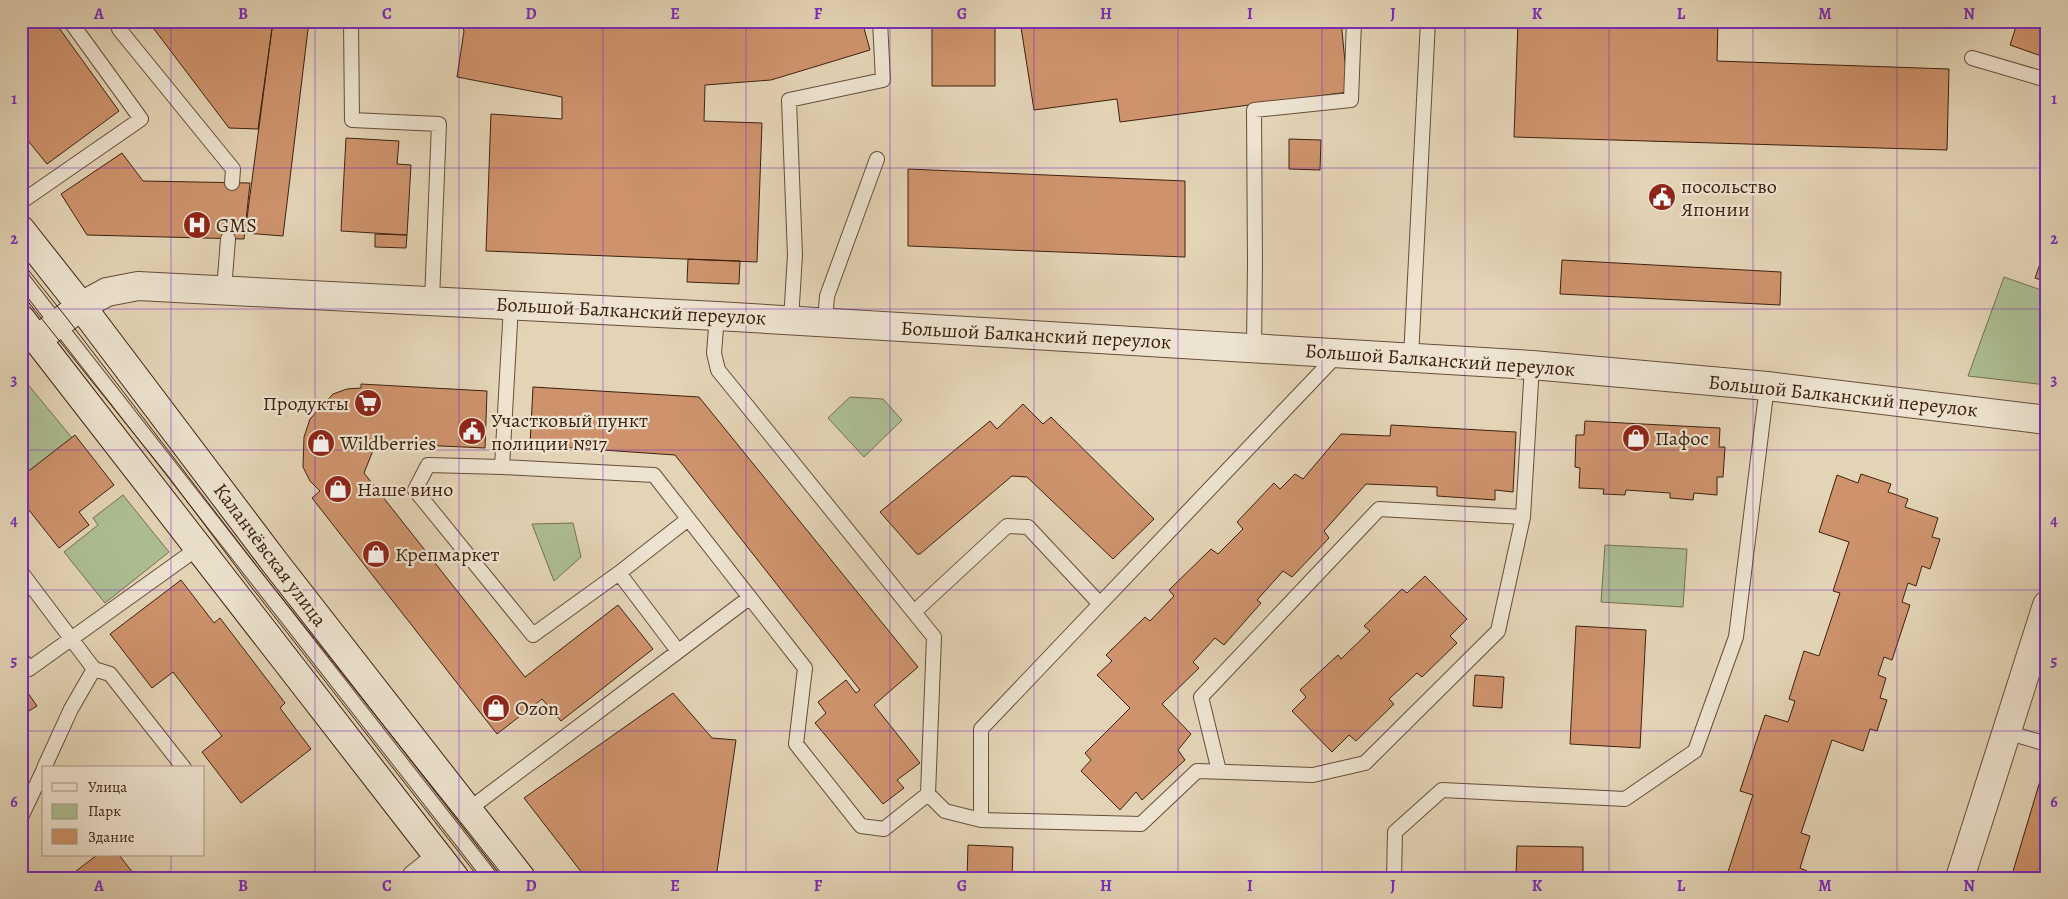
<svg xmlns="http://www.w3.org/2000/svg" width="2068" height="899" font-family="Alegreya,serif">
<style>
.green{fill:#adbe93;stroke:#757051}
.building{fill:#ce936d;stroke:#3d210f}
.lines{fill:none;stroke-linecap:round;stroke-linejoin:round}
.service-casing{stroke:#664e39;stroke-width:16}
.minor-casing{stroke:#664e39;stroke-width:30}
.tertiary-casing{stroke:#664e39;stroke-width:30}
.secondary-casing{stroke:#3d210f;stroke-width:30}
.service{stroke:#ede3d0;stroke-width:14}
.minor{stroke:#ede3d0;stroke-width:28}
.tertiary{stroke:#ede3d0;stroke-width:28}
.secondary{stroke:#ede3d0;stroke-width:28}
.tram{stroke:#3d210f;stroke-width:1}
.grid{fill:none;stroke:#7b2cbf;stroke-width:1;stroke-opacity:0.55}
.labels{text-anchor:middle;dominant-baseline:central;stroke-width:4.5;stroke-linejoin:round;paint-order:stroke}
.poi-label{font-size:20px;fill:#3d210f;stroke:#ede3d0;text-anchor:start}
.street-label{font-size:20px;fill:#3d210f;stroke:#ede3d0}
.neatline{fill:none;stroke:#7b2cbf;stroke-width:2}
.grid-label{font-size:16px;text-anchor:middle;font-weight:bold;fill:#7b2cbf}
</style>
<rect width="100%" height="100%" fill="#e3d4b6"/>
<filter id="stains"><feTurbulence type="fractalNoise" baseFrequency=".004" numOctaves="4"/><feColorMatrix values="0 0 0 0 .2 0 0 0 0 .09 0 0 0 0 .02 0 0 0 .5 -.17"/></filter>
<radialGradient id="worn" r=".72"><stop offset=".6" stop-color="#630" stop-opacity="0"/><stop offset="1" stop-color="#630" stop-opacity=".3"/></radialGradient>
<!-- green -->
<path class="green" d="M2004,277L2047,292V385L1968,376Z
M21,376L72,438L21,477Z
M850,397L883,399L902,420L864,457L828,418Z
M123,495L169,552L105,603L64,552L98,525L93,518Z
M573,523L581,557L554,581L532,524Z
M1605,545L1687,549L1683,607L1601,602Z"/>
<!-- building -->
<path class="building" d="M21,21H54L119,111L47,164L21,132Z
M148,21H273L258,129L229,128Z
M273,21H309L283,236L245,233Z
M461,21H862L870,50L771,80L705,85L704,121L762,123L757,262L486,251L491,114L562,119V97L457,77L464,31Z
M932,21H995V86H932Z
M1020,21H1341L1348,92L1120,122L1117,99L1034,110Z
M1518,21H1718L1717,61L1949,69L1947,150L1514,137Z
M2018,21H2047V58L2010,45Z
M346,138L399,141L397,164L411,165L407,235L341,231Z
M1289,139L1321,140L1320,170L1289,169Z
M122,153L143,181L250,183L244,239L87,235L61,194Z
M908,169L1185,181V257L908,246Z
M375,234L407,235L406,248L375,247Z
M2047,244V282L2035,278Z
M688,259L740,261L739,284L687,282Z
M1562,260L1781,272L1780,305L1560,294Z
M361,384L487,391L485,448L376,443L364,473L525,677L618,605L653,649L561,721L542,699L497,734L312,498L320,491L310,481L303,467L304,437L310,419L333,394L347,389L361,388Z
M533,387L699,397L918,667L874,705L920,763L897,780L904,788L883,804L815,723L826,713L818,702L846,680L856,693L860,690L675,455L530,445Z
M1023,404L1043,424L1051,417L1154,519L1113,559L1027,477L1012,476L920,554H917L880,512L990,421L997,429Z
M1585,421L1720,428L1719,447H1725L1723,477H1717V495L1694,493L1693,500L1670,498V493L1626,490L1625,495L1603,494L1604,489L1579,488L1580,468L1575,467L1576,435H1584Z
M1391,425L1516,432L1513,492L1495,490V500L1437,496V487L1366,484L1324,531L1329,538L1292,577L1283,571L1257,600L1261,603L1224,645L1215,638L1193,662L1199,668L1162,704L1191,734L1178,750L1185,760L1142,800L1136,792L1120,810L1081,771L1091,760L1085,753L1130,708L1097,675L1112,661L1106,655L1145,617L1150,621L1174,596L1169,590L1211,549L1218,554L1243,529L1237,522L1274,483L1280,489L1295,474L1303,479L1341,434L1390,436Z
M75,435L114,485L79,512L89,525L59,548L21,500V477Z
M1861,474L1891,484L1888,492L1908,499L1905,507L1938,518L1932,537L1940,539L1930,569L1922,566L1916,586L1908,583L1902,602L1910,605L1892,660L1884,657L1878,675L1886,678L1880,698L1887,700L1877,731L1870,729L1863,751L1832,740L1801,833L1810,836L1800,868L1807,871L1805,878H1726L1753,795L1740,791L1765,715L1788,722L1795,701L1789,699L1804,651L1819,656L1840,593L1833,591L1849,542L1819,532L1837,475L1858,483Z
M1425,576L1467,619L1450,636L1457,643L1422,677L1417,673L1389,699L1394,704L1356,741L1349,735L1332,752L1292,711L1306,697L1300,690L1338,655L1341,659L1370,631L1364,626L1402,589L1407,593Z
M181,580L214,623L220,618L285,703L280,708L311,749L241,803L202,752L222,736L173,672L152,688L110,634Z
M1576,626L1646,630L1640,748L1570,744Z
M1475,675L1504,677L1502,708L1473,706Z
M21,683L37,706L21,716Z
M673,693L712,738L736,740L716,878H586L524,798Z
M2047,761V783L2040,781Z
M2040,781L2047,783V878H2011Z
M968,845L1013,847L1012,878H967Z
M1517,846L1583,847V876L1646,878H1516Z
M97,855H119L137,878H67Z"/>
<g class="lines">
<!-- service casing -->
<g class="service-casing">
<path id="service" d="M351,21L352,120L439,124L432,300
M119,29L233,169L232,183
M1972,58L2047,80
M21,202L141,119L70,21
M21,277L491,878
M224,290L228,239
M511,305L502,467L428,465L415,490L533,635L619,573L687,520
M717,316L714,353L718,370L934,637L928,794L945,811L981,820L1141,824L1197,771L1313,775L1365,763L1498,631L1523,517L1532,365
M791,320L795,255L789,100L883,80L880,21
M825,322L827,296L877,159
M1254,348L1255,264L1254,110L1351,100L1354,21
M1411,358L1428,21
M502,467L654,475L805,668L796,744L861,826L884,829L928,794
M21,572L94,669L110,674L184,768
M619,573L678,651
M914,612L1007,526L1028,527L1100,604
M21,658L29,669L198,548
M2006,732L2047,744
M44,768L71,709L94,669
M1219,771L1201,697L1379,509L1523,517
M468,810L749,598
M21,817L44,769
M981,820V729L1338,354
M1394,878L1395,832L1442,790L1625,799L1695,751L1736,637L1767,386"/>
</g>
<!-- minor casing -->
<g class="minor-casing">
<path id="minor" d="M38,339L81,306L107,292L138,286L717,316L1532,365L1767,386L2047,420
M416,878L440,859"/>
</g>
<!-- tertiary casing -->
<g class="tertiary-casing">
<path id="tertiary" d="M1960,878L2047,605"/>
</g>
<!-- secondary casing -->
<g class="secondary-casing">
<path id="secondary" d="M21,230L81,306L276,564L521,878
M21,319L455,878"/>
</g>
<!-- service -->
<use href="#service" class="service"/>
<!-- minor -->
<use href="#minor" class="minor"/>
<!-- tertiary -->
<use href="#tertiary" class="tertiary"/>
<!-- secondary -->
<use href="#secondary" class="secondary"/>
<!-- tram -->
<path class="tram" d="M21,261L66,317L262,573L505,878
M21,293L168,476L249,584L479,878"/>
</g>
<!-- grid -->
<path class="grid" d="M171,21V768M315,21V878M459,21V878M603,21V878M746,21V878M890,21V878M1034,21V878M1178,21V878M1322,21V878M1465,21V878M1609,21V878M1753,21V878M1897,21V878M21,168H2047M21,309H2047M21,450H2047M21,590H2047M21,731H2047M171,855V878"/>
<!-- icons -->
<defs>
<g id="civic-disc" transform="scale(1.4375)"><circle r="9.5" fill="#8f2418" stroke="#ede3d0"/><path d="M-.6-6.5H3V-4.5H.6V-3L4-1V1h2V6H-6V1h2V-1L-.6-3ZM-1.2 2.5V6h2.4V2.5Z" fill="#fff"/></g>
<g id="hospital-disc" transform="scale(1.4375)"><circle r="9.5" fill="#8f2418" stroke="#ede3d0"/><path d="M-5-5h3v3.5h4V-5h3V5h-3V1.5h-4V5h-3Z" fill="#fff"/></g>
<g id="supermarket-disc" transform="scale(1.4375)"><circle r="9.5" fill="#8f2418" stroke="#ede3d0"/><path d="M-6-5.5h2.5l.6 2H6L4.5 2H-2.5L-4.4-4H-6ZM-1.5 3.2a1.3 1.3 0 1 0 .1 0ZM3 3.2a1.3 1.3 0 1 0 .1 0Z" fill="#fff"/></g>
<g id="shop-disc" transform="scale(1.4375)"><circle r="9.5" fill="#8f2418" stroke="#ede3d0"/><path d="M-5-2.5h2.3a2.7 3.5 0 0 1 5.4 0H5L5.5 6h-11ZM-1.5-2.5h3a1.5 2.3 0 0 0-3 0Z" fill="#fff"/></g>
</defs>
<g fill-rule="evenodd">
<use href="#civic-disc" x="1662" y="197"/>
<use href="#hospital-disc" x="197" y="225"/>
<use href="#supermarket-disc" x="368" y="403"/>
<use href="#civic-disc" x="472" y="431"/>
<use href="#shop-disc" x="1636" y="438"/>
<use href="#shop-disc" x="321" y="443"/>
<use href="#shop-disc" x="338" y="489"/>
<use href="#shop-disc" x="376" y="554"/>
<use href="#shop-disc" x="496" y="708"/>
</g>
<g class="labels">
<!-- poi labels -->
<g class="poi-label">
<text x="1681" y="186">посольство<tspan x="1681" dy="23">Японии</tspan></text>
<text x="216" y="225">GMS</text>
<text x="349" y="403" text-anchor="end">Продукты</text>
<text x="491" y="420">Участковый пункт<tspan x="491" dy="23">полиции №17</tspan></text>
<text x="1655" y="438">Пафос</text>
<text x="340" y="443">Wildberries</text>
<text x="357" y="489">Наше вино</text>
<text x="395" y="554">Крепмаркет</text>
<text x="515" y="708">Ozon</text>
</g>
<!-- street labels -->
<g class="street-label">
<text transform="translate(631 311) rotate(3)">Большой Балканский переулок</text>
<text transform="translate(1036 335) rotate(3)">Большой Балканский переулок</text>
<text transform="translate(1440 360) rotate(4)">Большой Балканский переулок</text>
<text transform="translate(1843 396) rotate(6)">Большой Балканский переулок</text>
<text transform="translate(270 555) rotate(53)">Каланчёвская улица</text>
</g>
</g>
<!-- margin -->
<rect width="2068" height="899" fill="none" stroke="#e3d4b6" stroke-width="55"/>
<!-- legend -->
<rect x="42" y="766" width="162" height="90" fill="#ede3d0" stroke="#a79583"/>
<rect x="52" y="783" width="25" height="8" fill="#ede3d0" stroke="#a79583"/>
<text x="88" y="792" font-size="15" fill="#3d210f">Улица</text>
<rect x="52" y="804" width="25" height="15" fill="#adbe93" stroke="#a79583"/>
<text x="88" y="816" font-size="15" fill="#3d210f">Парк</text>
<rect x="52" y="829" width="25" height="15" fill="#ce936d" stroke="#a79583"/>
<text x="88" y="842" font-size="15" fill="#3d210f">Здание</text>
<rect x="28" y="28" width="2012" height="844" class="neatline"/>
<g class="grid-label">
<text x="99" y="19">A</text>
<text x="243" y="19">B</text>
<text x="387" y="19">C</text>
<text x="531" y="19">D</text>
<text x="675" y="19">E</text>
<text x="818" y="19">F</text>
<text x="962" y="19">G</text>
<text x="1106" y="19">H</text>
<text x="1250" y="19">I</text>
<text x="1393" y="19">J</text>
<text x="1537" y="19">K</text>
<text x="1681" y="19">L</text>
<text x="1825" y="19">M</text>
<text x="1969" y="19">N</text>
<text x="14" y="104">1</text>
<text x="2054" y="104">1</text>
<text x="14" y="244">2</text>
<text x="2054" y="244">2</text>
<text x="14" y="385">3</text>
<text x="2054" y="385">3</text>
<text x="14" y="526">4</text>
<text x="2054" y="526">4</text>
<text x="14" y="666">5</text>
<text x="2054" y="666">5</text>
<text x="14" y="807">6</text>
<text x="2054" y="807">6</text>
<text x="99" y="891">A</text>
<text x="243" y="891">B</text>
<text x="387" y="891">C</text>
<text x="531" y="891">D</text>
<text x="675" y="891">E</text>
<text x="818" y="891">F</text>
<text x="962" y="891">G</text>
<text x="1106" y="891">H</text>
<text x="1250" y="891">I</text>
<text x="1393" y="891">J</text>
<text x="1537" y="891">K</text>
<text x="1681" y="891">L</text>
<text x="1825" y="891">M</text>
<text x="1969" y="891">N</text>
</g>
<rect width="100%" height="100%" filter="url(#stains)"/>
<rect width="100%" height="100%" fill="url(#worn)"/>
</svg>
